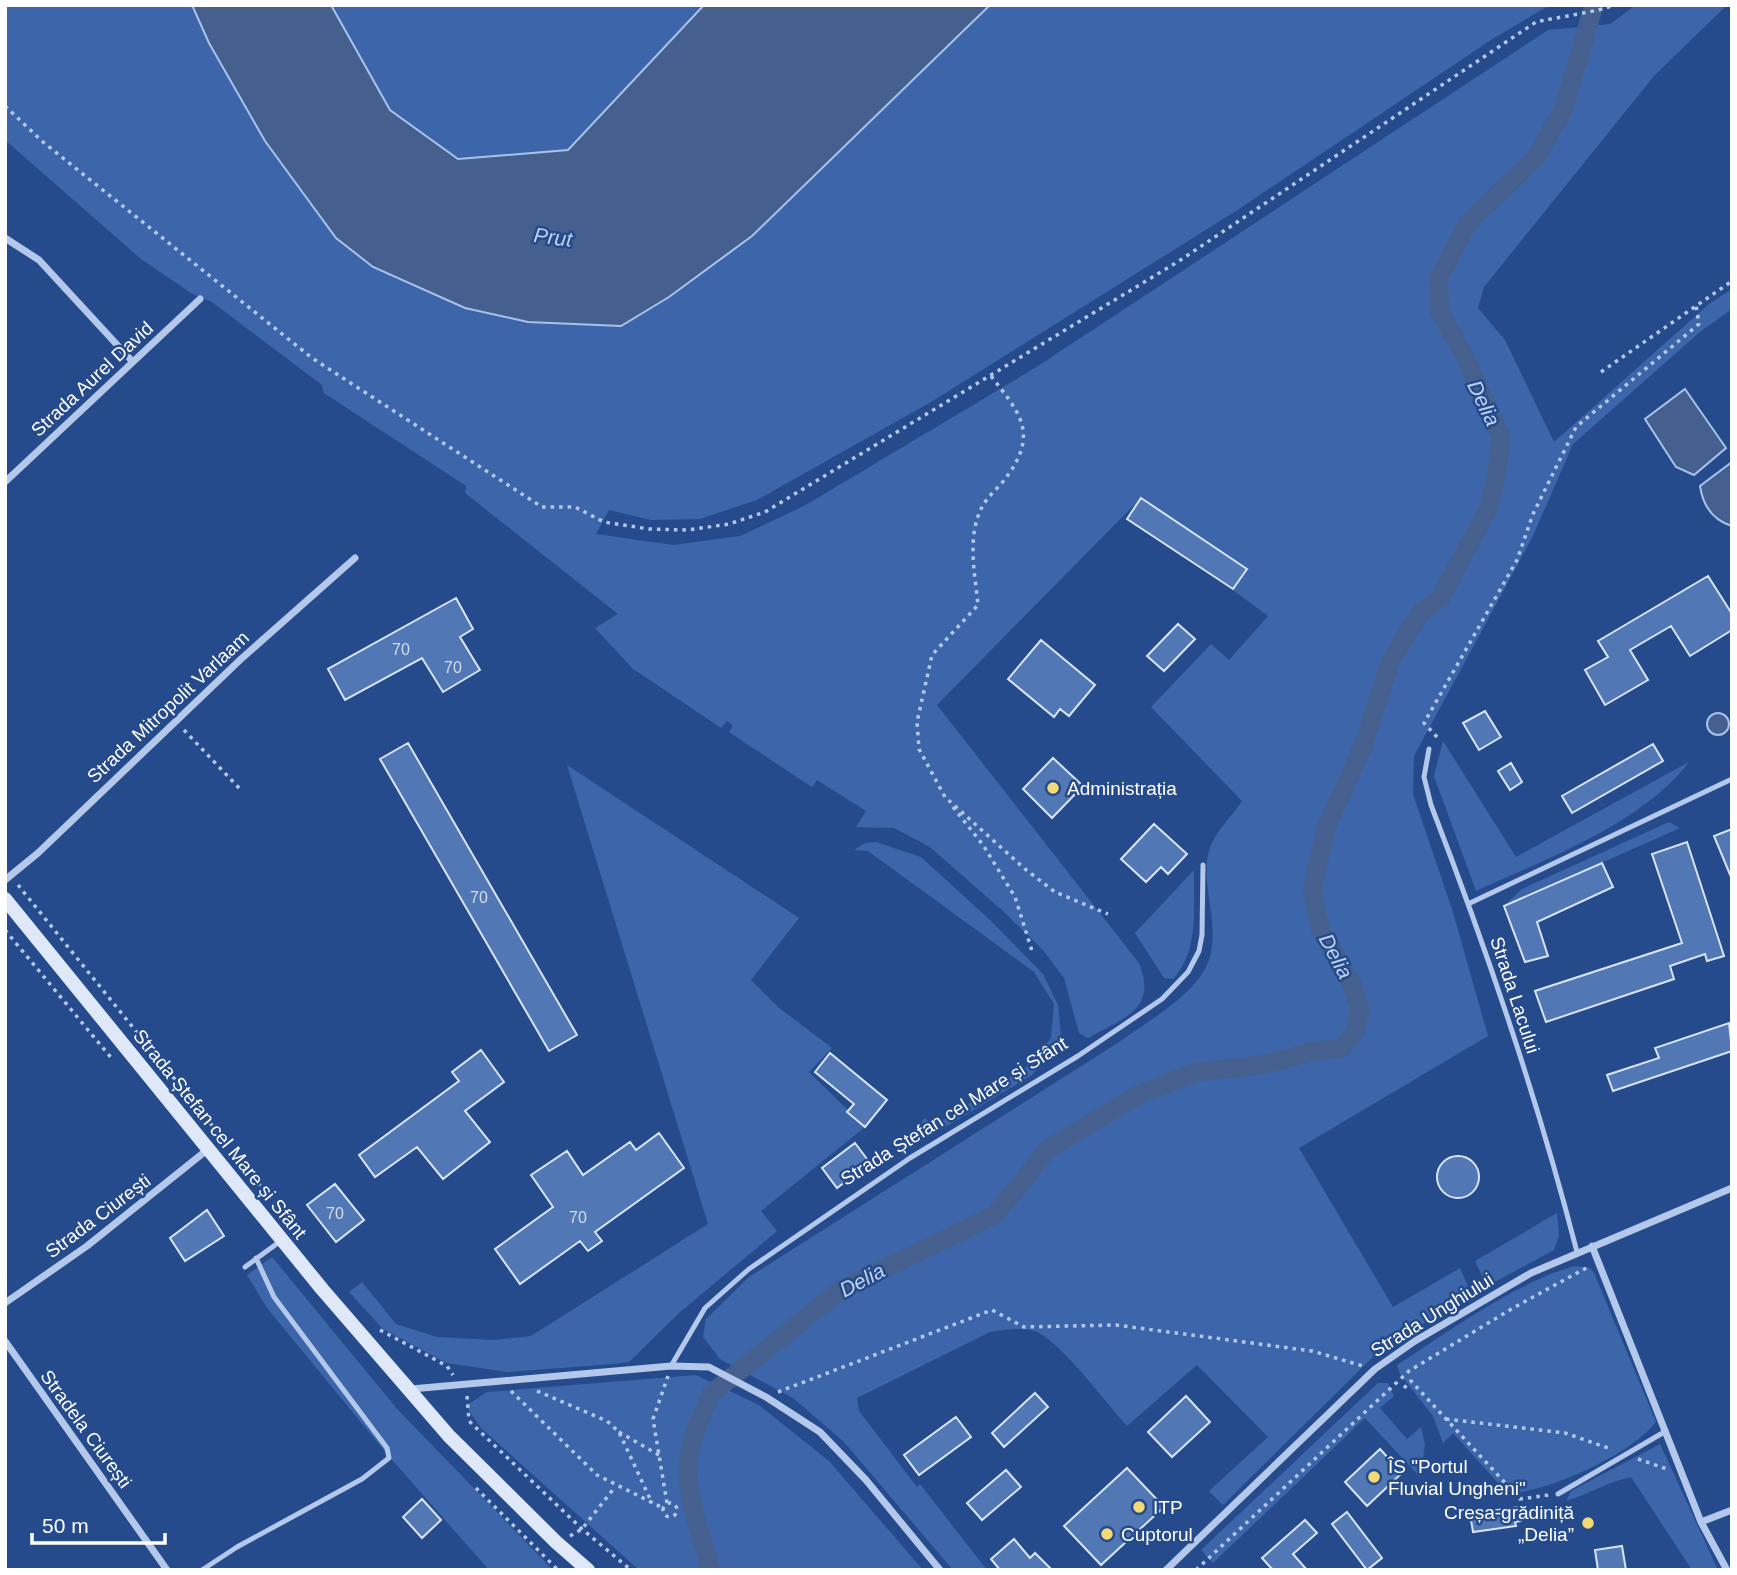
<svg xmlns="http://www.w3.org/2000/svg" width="1737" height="1575" font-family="Arial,sans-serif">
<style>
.green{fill:#3d66aa}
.water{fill:#45608f;stroke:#a8c2eb;stroke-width:2}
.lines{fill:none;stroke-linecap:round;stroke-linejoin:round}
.canal{stroke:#45608f;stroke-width:19}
.building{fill:#5177b4;stroke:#d8e4f8;stroke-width:2}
.path{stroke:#b3c8ea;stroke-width:3.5;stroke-dasharray:3.5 5;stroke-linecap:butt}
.lane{stroke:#b3c8ea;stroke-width:5}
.street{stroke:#b3c8ea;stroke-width:7}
.secondary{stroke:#dee8f8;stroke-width:14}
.poi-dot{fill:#f4d977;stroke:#254b8c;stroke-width:2.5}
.labels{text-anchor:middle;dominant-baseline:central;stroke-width:5;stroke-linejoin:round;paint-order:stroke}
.number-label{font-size:16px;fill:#d4ddec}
.street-label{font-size:19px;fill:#fff;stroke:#254b8c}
.poi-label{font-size:19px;fill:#fff;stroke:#254b8c;text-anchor:start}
.water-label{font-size:21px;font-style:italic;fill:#bfd3f1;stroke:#254b8c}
</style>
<rect width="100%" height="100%" fill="#254b8c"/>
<!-- green -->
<path class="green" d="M5,5H192C229,90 282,164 336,238L858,134L990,5H1550L1494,38L1236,211L931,402L757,500L700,519L651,520L609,510L596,534L673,545L740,536L804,506L1035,368L1548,30L1610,24L1636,5H1727L1654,76L1484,287L1478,308L1505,340L1554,442L1709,304L1732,289V309L1701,331L1573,444L1532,538L1414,756L1413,794L1453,912L1488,1036L1299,1148L1393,1307L1460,1268L1472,1296L1383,1347L1223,1505L1209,1491L1268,1437L1197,1365L1127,1426C1106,1403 1064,1346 1039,1333C1026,1326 1004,1330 990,1332L857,1398L859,1411L917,1487L920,1484L987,1570H953L844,1442L793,1398L720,1359L703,1337L706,1319L749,1277L1116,1044C1141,1026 1182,1002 1200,977C1230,937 1195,883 1211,845C1217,830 1233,815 1242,801L1151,707L1211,644L1229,660L1268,616L1233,590L1248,568L1141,498L937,705L1139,963C1158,1010 1123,1018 1088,1038L1079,1033L1064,978L1043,950L1004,912L930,847L894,828L856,827L866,811L817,780L812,787L729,732L733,726L727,721L721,728L633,669L595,628L618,614L465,493L466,486L324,393L322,385L212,302L191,293L141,259L5,140Z
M331,5H704L568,150L458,159L390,110Z
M1443,741L1516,857L1689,762C1642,824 1546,859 1476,891L1434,776Z
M567,765L799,918L751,980L778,1007L832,1048L809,1072L865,1127L761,1211L777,1231L679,1313L629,1362L613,1364L507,1372L447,1363L383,1329L349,1292L362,1282L396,1324L437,1337L494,1340L531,1336L708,1224Z
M1669,822L1680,828L1504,906L1522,889Z
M876,842L921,857L990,920L1043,974L1058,1005L1061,1034L1054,1052L1032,1075L922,1141L915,1133L924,1118L935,1125L1032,1063L1051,1038L1054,1004L1034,972L868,851L854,850L865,843Z
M1194,870C1193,908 1200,949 1173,979L1164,978L1135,933Z
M1557,1213L1559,1235L1554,1250L1491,1284L1484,1280L1475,1261Z
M272,1257L398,1410L553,1570H489L387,1454L267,1308L247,1275Z
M1575,1266L1590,1268L1594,1273L1656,1422C1631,1454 1548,1493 1507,1493L1453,1433L1443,1443L1433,1416L1400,1374L1397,1365C1446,1333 1520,1280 1575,1266Z
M696,1375L759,1405L829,1461L923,1570H639L480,1427L466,1406L487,1392Z
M1378,1383H1388L1394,1396L1380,1408L1407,1439L1421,1427L1425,1445L1420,1477L1365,1418L1213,1563L1201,1550Z
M1660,1444L1718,1570H1692L1631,1477C1607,1482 1589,1494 1566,1501L1571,1491Z"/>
<!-- water -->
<path class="water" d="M192,5H331L390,110L458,159L568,150L704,5H990L752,236L669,297L621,326L528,322L465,308L373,267L336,238L265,141L209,43Z
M1685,389L1726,448L1694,475L1676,467L1645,419Z
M1732,462V526C1712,520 1703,506 1700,486Z
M1707 724a11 11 0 1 1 22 0a11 11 0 1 1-22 0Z"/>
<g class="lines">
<!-- canal -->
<path class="canal" d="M711,1570C702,1538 687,1500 688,1467C689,1442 702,1414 712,1393L842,1289L995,1215L1048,1149L1138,1095L1196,1072L1262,1065L1319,1050L1341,1049L1355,1032L1360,1010L1351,982L1321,931L1312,890L1326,828L1364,744L1391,660L1421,612L1440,599L1489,507L1497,472L1501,437L1463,353L1440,312L1438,279L1468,223L1537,156L1564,108L1594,5"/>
</g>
<!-- building -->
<path class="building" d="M1141,498L1247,569L1233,589L1127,519Z
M1708,576L1732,614V630L1690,656L1671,626L1630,650L1648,680L1605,705L1585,670L1608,657L1598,641Z
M456,598L473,629L460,637L480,670L443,692L422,658L345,700L328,669Z
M1178,624L1195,639L1164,671L1147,656Z
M1041,640L1095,685L1069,716L1060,709L1054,717L1008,679Z
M1485,711L1501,737L1479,750L1463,723Z
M408,743L577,1035L549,1051L380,759Z
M1653,744L1663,761L1572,813L1562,796Z
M1053,758L1083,786L1052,818L1023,789Z
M1511,763L1522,782L1510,790L1498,771Z
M1154,824L1187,854L1168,874L1161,867L1146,882L1121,859Z
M1732,829V877H1731L1714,836Z
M1687,842L1724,956L1707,961L1705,954L1670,966L1674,979L1546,1022L1535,991L1682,943L1652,854Z
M1602,863L1613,887L1537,922L1548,956L1525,962L1504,906Z
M1729,1023L1732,1051L1613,1091L1607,1075L1659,1058L1655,1048Z
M481,1050L504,1082L465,1111L490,1142L443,1179L417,1147L375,1177L359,1155L459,1081L452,1072Z
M830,1053L887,1100L865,1127L847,1112L854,1104L815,1072Z
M659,1133L684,1168L595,1232L602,1241L588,1251L580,1241L520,1284L495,1249L553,1207L531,1175L567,1151L583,1175L630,1142L636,1150Z
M855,1143L870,1163L837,1188L822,1168Z
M1437 1177a21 21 0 1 1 42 0a21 21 0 1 1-42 0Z
M335,1184L364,1220L336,1242L307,1205Z
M207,1210L224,1236L185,1261L170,1238Z
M1035,1393L1048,1407L1004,1447L992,1433Z
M1186,1396L1210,1422L1172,1457L1148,1432Z
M956,1417L971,1437L919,1475L904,1455Z
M1380,1449L1402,1473L1367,1506L1345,1482Z
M1127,1468L1164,1507L1101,1565L1064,1526Z
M1006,1470L1021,1487L982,1520L967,1503Z
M422,1499L441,1520L422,1538L403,1517Z
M1519,1507L1521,1521L1515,1522L1516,1526L1473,1532L1470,1514Z
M1347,1512L1382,1558L1367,1570L1332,1524Z
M1305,1520L1317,1533L1293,1554L1307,1570H1273L1262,1558Z
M1014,1539L1030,1558L1035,1553L1052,1570H1000L991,1559Z
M1622,1546L1626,1570H1598L1595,1550Z"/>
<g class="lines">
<!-- path -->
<path class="path" d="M5,106L43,142L312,358L542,507H575L604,522L649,529L688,530L729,524L765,512L1179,261L1536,22C1552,18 1604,11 1613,5
M1601,372L1732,281
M991,376C1018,411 1039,432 1008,475C1001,486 987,496 981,509C967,538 975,574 978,605L932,655L917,722L919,749L945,797L1025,869L1055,892L1108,914
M184,730L240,789
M1437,737L1424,723L1517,560L1533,514L1576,427L1699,324L1696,305
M953,807L983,845L1015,897L1032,951
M18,885L286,1217
M5,930L113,1060
M380,1330L447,1366L453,1375
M1404,1388L1411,1381L1520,1499L1549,1495
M511,1391L597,1475L663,1508
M537,1391L607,1421L619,1432L652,1503
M778,1392L992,1310L1024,1327L1116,1325L1312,1351L1363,1366
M467,1396L469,1421L582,1529L631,1570
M1446,1419L1565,1433L1611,1449
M619,1432L659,1455
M1638,1459L1667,1469
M476,1488L558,1570
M663 1510a7 7 0 1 1 14 0a7 7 0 1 1-14 0Z
M667,1503L653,1419L668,1376
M570,1536L582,1529L615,1487
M1196,1570L1409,1371L1513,1308L1588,1267"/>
<!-- lane -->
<path class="lane" d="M1429,749L1424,777L1431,805C1487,950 1538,1100 1577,1252
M1468,904L1732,779
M245,1267L282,1240
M671,1366L705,1308L749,1269L910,1158L1078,1056L1162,999L1188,972L1199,951L1202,935L1203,865
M1558,1494L1666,1431
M202,1570L237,1547L362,1479L389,1458L387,1448L274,1297L256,1258"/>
<!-- street -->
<path class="street" d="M5,238L39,260L132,361
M5,482L200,299
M5,880L38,853L241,659L355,558
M1592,1246L1701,1522L1727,1570
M5,1303L87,1246L207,1150
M5,1341L167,1570
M411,1389L671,1366L709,1367L766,1397L820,1432L866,1480L940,1570
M1701,1522L1732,1510
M1166,1570L1375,1369L1415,1341L1531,1273L1732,1188"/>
<!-- secondary -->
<path class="secondary" d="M5,899L322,1289L449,1436L556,1542L588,1570"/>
</g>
<!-- markers -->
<g class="poi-dot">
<circle cx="1053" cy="788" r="7"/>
<circle cx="1374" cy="1477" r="7"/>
<circle cx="1139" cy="1507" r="7"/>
<circle cx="1588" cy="1523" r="7"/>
<circle cx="1107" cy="1534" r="7"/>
</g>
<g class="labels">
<!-- number labels -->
<g class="number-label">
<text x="401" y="649">70</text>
<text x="453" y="667">70</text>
<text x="479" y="897">70</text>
<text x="335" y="1213">70</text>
<text x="578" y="1217">70</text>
</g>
<!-- street labels -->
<g class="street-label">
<text transform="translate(92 379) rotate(-43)">Strada Aurel David</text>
<text transform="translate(168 707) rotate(-43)">Strada Mitropolit Varlaam</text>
<text transform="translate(1515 995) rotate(72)">Strada Lacului</text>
<text transform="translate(954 1111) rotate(-32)">Strada Ștefan cel Mare și Sfânt</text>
<text transform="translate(220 1134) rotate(51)">Strada Ștefan cel Mare și Sfânt</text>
<text transform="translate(98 1216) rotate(-37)">Strada Ciurești</text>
<text transform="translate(1432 1315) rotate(-32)">Strada Unghiului</text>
<text transform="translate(86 1429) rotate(54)">Stradela Ciurești</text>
</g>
<!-- poi labels -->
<g class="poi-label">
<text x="1067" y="788">Administrația</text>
<text x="1388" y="1466">ÎS "Portul<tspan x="1388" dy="22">Fluvial Ungheni"</tspan></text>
<text x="1153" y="1507">ITP</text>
<text x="1574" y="1512" text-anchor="end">Creșa-grădiniță<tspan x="1574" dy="22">„Delia”</tspan></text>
<text x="1121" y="1534">Cuptorul</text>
</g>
<!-- water labels -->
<g class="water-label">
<text transform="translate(553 237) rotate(7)">Prut</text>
<text transform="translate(1484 403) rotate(64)">Delia</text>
<text transform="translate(1336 956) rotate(62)">Delia</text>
<text transform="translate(862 1280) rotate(-28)">Delia</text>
</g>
</g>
<!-- border -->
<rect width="1737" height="1575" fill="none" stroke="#ffffff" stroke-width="14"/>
<!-- scale -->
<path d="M32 1533v10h133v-10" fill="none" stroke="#ffffff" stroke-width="3.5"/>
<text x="42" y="1533" font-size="21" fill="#ffffff" stroke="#254b8c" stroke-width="5" paint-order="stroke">50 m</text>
</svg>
